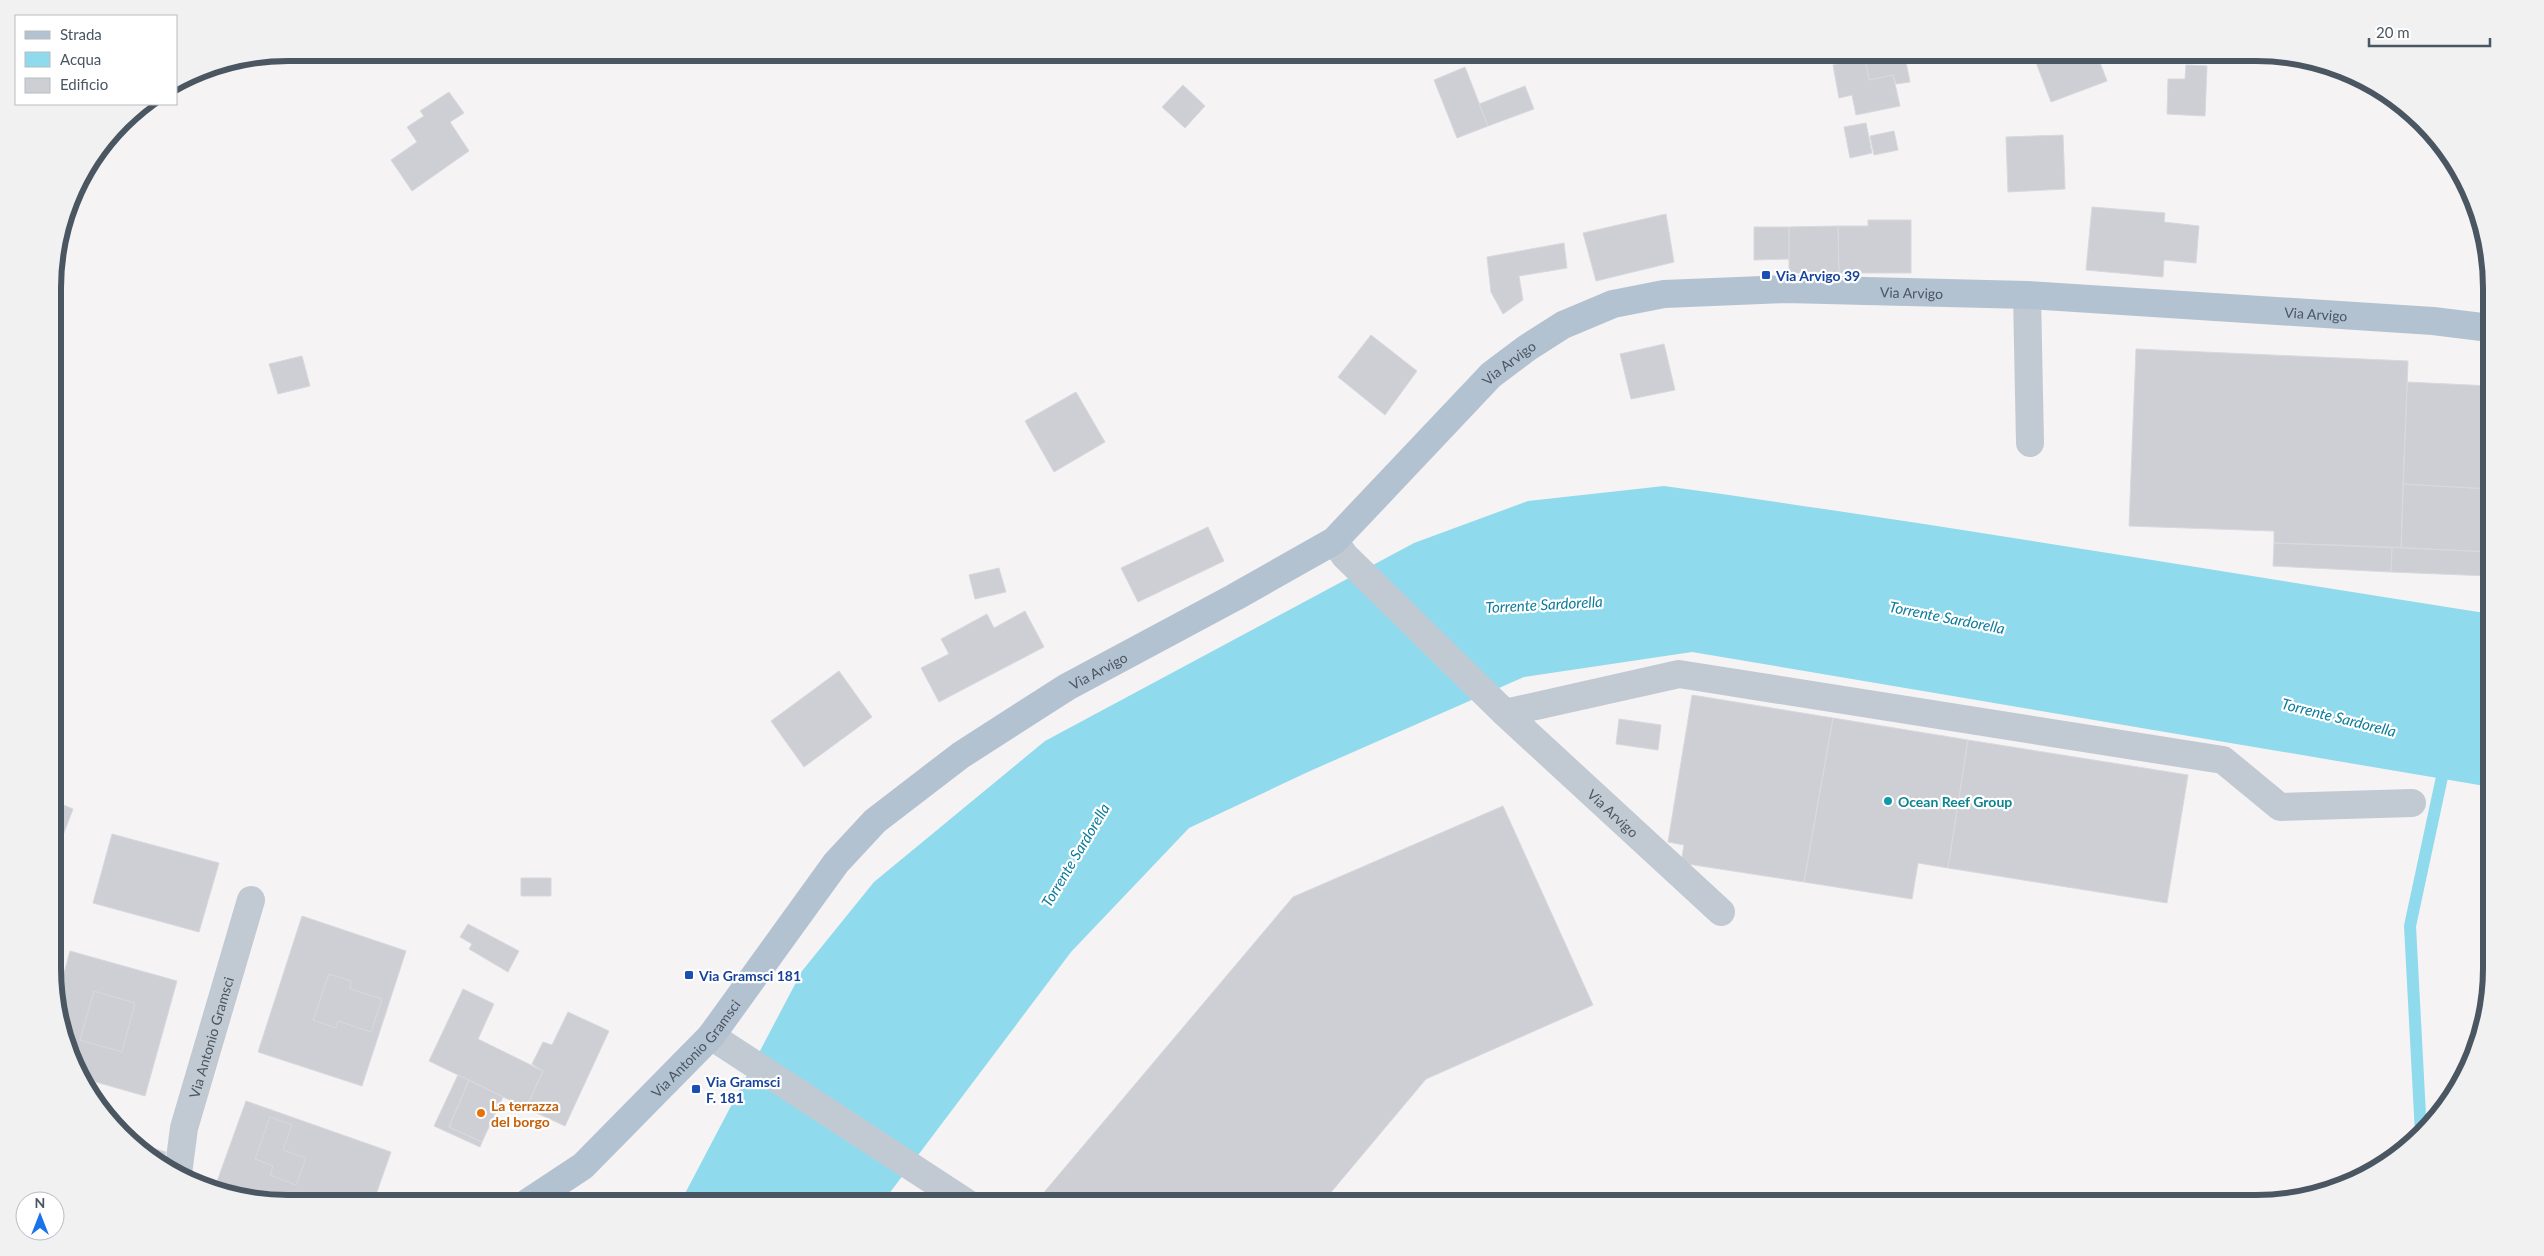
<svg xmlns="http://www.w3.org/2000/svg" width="2544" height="1256" font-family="Lato,sans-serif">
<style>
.water{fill:#90daee}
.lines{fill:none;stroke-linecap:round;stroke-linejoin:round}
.stream{stroke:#90daee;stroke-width:12}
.building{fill:#cdcfd5;stroke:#d7d9de}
.minor{stroke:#c1cad2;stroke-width:28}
.major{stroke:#b3c2d1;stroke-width:28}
.transit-dot{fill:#1a4fb4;stroke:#fff;stroke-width:2}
.culture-dot{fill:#0f9aa8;stroke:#fff;stroke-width:2}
.food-dot{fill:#e8710a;stroke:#fff;stroke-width:2}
.labels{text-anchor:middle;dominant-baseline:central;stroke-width:4.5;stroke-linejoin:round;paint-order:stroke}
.transit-label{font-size:14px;font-weight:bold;fill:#164399;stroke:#fff;text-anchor:start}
.street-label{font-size:14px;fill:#4a5661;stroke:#fff}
.culture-label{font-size:14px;font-weight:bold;fill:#0d838f;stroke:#fff;text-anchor:start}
.food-label{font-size:14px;font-weight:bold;fill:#c56008;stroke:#fff;text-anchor:start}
.water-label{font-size:15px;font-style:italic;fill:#0c7c9b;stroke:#fff}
.rim{fill:none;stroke:#4a5661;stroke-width:6}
</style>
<rect width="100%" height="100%" fill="#f5f3f3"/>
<!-- water -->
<path class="water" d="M1664,486C1940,524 2215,571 2491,614V787L1692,652L1524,677L1310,771L1189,828L1071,952L882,1203H680L802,971L874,882L1045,741L1414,543L1528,501Z"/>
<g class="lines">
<!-- stream -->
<path class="stream" d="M2421,1134L2410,926L2445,763"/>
</g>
<!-- building -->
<path class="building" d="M1893,52H1904L1910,82L1896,84L1893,75L1869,80L1865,58Z
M2032,52H2096L2107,81L2051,102Z
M1865,58L1869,80L1893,75L1900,106L1856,115L1852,95L1839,98L1833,65Z
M2186,65L2207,66L2205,116L2167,114L2168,79H2185Z
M1465,67L1488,126L1457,138L1434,80Z
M1183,85L1205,106L1185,128L1162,107Z
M1525,86L1534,109L1488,126L1479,104Z
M449,92L464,113L450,122L469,151L412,191L391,160L417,142L407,127L424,116L420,111Z
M1866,123L1872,153L1850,158L1844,127Z
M1894,131L1898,150L1874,155L1870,136Z
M2063,135L2065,189L2008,192L2006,137Z
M2092,207L2165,213L2164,222L2199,226L2196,263L2164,260L2163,277L2086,270Z
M1666,214L1674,262L1596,281L1583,233Z
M1868,220H1911V273H1839L1838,226H1868Z
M1838,226L1839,273H1789V227Z
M1754,227H1789V259L1754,260Z
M1564,243L1567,268L1519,276L1523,300L1503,314L1491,292L1487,257Z
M1371,335L1417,371L1385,415L1338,377Z
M1664,344L1675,390L1631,399L1620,354Z
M2136,349L2408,361L2401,548L2274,543V531L2129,526Z
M302,356L310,386L278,394L269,364Z
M2407,382L2490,386V489L2403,484Z
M1076,392L1105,442L1054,472L1025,421Z
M2403,484L2490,489V552L2401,548Z
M1208,527L1224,561L1138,602L1121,568Z
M2274,543L2392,547L2391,572L2273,566Z
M2392,547L2490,552V576L2391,572Z
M999,568L1006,592L975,599L969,575Z
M1025,611L1044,647L939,702L921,668L949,654L941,639L987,614L994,628Z
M839,671L872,717L804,767L771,721Z
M1692,695L1833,718L1804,882L1681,863L1684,845L1668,842Z
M1833,718L1968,740L1948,868L1918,863L1912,899L1804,882Z
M1619,719L1661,725L1658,750L1616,744Z
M1968,740L2188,775L2167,903L1948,868Z
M54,801L73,809L60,843L54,841Z
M1503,806L1593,1005L1426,1079L1322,1203H1035L1293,897Z
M112,834L219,863L199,932L93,903Z
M521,878H551V896H521Z
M302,916L406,951L362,1086L258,1052Z
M468,924L519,951L508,972L469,949L472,944L460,937Z
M70,951L177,981L145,1096L82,1078L70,1058L56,1003Z
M329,974L351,981L350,989L382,999L371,1032L338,1021L336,1028L313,1020Z
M463,989L494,1004L478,1039L543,1071L526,1108L429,1061Z
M94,991L135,1003L122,1052L80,1040Z
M568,1012L609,1031L565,1126L526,1108L543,1071L532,1064L543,1042L552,1045Z
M458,1075L469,1080L449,1127L482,1142L480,1147L434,1126Z
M469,1080L503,1097L482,1142L449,1127Z
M246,1101L391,1152L373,1203H322L294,1194L290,1203L288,1204L215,1187Z
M270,1117L292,1125L283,1150L306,1158L296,1185L270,1175L273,1166L255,1159Z
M142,1145L166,1152L163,1162Z"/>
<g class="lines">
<!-- minor -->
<g class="minor">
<path d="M2027,295L2030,443"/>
<path id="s1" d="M1334,541L1345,556L1505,713L1721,912"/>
<path d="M1505,713L1679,674L2223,760L2280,807L2412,803"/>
<path d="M711,1036L967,1203"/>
<path id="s2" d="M178,1174L184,1128L251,900"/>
</g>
<!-- major -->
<path class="major" id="s3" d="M527,1203L583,1166L711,1036L836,863L875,821L961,755L1067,687L1235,597L1334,541L1491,375L1527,348L1563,325L1613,304L1664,294L1786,289L2027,295L2433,321L2490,328"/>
</g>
<!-- markers -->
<g class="transit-dot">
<rect x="1761" y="270" width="10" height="10" rx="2.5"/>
<rect x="684" y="970" width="10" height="10" rx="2.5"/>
<rect x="691" y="1084" width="10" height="10" rx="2.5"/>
</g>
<circle class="culture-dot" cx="1888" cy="801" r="5"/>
<circle class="food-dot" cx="481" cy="1113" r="5"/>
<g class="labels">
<!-- transit labels -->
<g class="transit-label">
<text x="1776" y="275">Via Arvigo 39</text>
<text x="699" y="975">Via Gramsci 181</text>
<text x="706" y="1081">Via Gramsci<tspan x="706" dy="16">F. 181</tspan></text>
</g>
<!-- street labels -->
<g class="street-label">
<text stroke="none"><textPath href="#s3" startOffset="1729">Via Arvigo</textPath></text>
<text stroke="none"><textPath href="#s3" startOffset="2134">Via Arvigo</textPath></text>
<text stroke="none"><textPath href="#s3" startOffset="1309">Via Arvigo</textPath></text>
<text stroke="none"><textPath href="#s3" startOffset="790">Via Arvigo</textPath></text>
<text stroke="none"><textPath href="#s1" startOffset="390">Via Arvigo</textPath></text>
<text stroke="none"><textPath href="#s2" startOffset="141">Via Antonio Gramsci</textPath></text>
<text stroke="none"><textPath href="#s3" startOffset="230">Via Antonio Gramsci</textPath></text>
</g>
<!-- culture labels -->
<g class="culture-label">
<text x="1898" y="801">Ocean Reef Group</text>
</g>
<!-- food labels -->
<g class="food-label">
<text x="491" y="1105">La terrazza<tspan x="491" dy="16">del borgo</tspan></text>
</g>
<!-- water labels -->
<g class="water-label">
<text transform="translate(1544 604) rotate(-3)">Torrente Sardorella</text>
<text transform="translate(1947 617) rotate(11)">Torrente Sardorella</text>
<text transform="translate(2339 717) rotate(14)">Torrente Sardorella</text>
<text transform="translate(1075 855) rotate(-59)">Torrente Sardorella</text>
</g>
</g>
<!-- crop -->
<path d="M0 0H2544V1256H0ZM288 61H2256A227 227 0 0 1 2483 288V968A227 227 0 0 1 2256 1195H288A227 227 0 0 1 61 968V288A227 227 0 0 1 288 61Z" fill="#f1f1f2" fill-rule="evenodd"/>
<path class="rim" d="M288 61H2256A227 227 0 0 1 2483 288V968A227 227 0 0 1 2256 1195H288A227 227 0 0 1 61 968V288A227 227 0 0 1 288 61Z"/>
<!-- legend -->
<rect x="15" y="15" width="162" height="90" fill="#ffffff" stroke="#b7bbc0"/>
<rect x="25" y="31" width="25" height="8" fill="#b3c2d1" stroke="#b7bbc0"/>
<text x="60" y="40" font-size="15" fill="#4a5661">Strada</text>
<rect x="25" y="52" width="25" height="15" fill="#90daee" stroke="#b7bbc0"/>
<text x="60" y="65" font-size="15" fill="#4a5661">Acqua</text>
<rect x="25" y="78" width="25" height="15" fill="#cdcfd5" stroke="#b7bbc0"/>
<text x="60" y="90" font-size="15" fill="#4a5661">Edificio</text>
<!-- north arrow -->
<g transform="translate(40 1216)"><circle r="24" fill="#ffffff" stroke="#b7bbc0"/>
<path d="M0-4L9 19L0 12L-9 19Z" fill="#1a73e8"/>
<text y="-8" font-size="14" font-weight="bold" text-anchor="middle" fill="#4a5661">N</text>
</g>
<!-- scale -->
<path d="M2369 38v8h121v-8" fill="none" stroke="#4a5661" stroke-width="2.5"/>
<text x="2376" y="38" font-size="15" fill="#4a5661" stroke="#ffffff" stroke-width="4" paint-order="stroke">20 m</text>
</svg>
